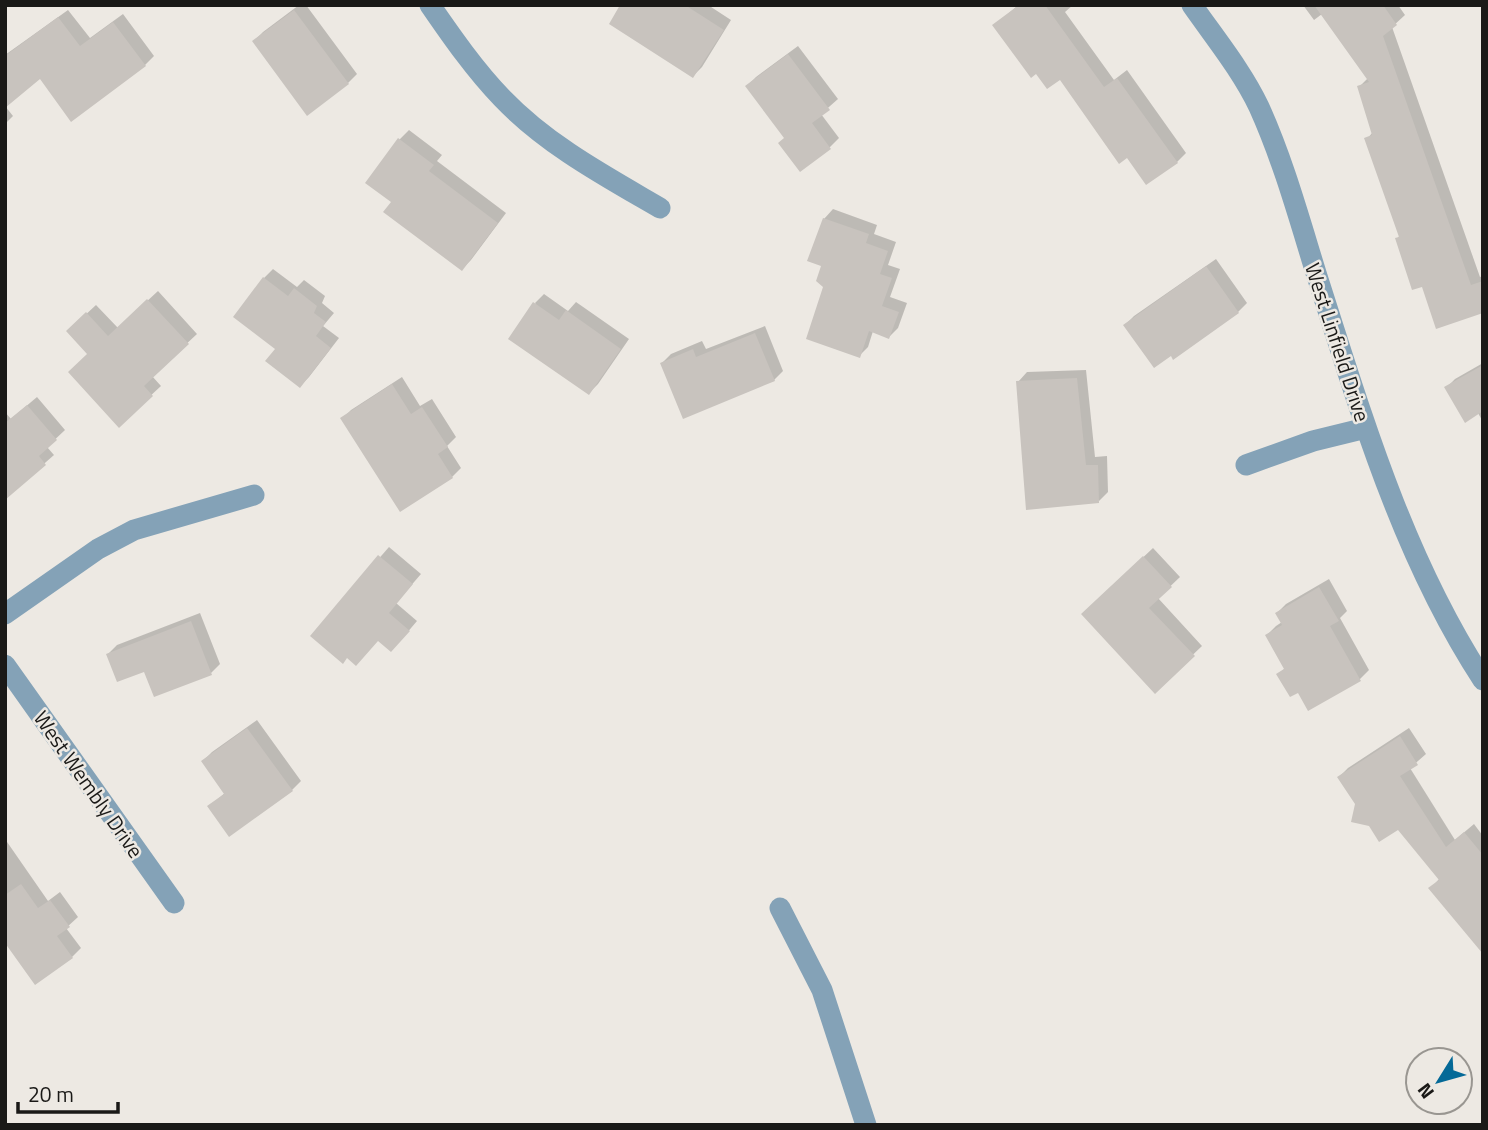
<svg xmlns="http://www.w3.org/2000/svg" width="1488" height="1130" font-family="'Titillium Web',sans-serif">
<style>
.shadow{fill:#0003}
.building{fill:#c8c3be}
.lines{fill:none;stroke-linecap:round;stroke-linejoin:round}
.street{stroke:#84a2b7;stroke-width:21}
.labels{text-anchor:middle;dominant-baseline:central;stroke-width:5;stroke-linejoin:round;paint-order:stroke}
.street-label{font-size:21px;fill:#1a1917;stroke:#ede9e3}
</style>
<rect width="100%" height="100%" fill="#ede9e3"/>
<!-- shadow -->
<path class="shadow" d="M299,5H306L357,74L348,83L254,41L263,32Z
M622,5H708L731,20L702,67L693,76Z
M1014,5H1073L1065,12L1114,80L1127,70L1186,153L1177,162L1127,156L1060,77L995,25L1016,7Z
M1303,5H1398L1405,15L1392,27L1480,277L1483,276V311L1423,285L1397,239L1400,235L1367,139L1373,132L1359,87L1368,78L1322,14L1314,20Z
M68,10L90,38L123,14L154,56L145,65L40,76L5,106V55Z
M798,46L838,99L821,114L839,138L830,147L800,170L786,137L747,86L756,77Z
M5,106L13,116L5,124Z
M409,130L442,155L437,161L506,213L471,260L462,269L393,202L367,182L400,139Z
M833,209L877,225L874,234L896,242L888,265L900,269L890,297L907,303L898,328L889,337L873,331L868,347L859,356L825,287L824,265V219Z
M1216,259L1247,303L1238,312L1125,325L1134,316Z
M273,269L297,287L304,280L325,296L322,303L334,313L323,326L339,338L309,377L300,386L277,348L264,278Z
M158,291L197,334L152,376L161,386L119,425L89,354L68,331L96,305L118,328Z
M544,294L568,311L576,302L629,339L598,384L589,393L535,303Z
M765,326L783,371L774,380L662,363L671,354L702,341L706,349Z
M1483,363V422L1478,413L1446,388L1455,379Z
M1086,370L1095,457L1107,456L1108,492L1099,501L1018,382L1027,372Z
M402,377L420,406L432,399L456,437L447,446L461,468L452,477L342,419L351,410Z
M37,397L65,430L47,447L54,455L5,498V412L11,419Z
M389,547L421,574L396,603L417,621L400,641L378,640L348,656L312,635Z
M1153,548L1180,577L1158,598L1202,646L1155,691L1083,614Z
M1329,579L1347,611L1340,618L1369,670L1360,679L1309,709L1298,691L1279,674L1285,668L1267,635L1276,626L1282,622L1277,613L1286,604Z
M200,613L220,664L211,673L145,670L108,654L117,645Z
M257,720L301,781L292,790L210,806L226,792L203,761L212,752Z
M1409,728L1426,754L1410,768L1455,840L1474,824L1483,836V945L1430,889L1440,878L1398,828L1357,804L1339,777L1348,768Z
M5,839L48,901L60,892L78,917L66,928L81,948L72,957L5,940Z"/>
<!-- building -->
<path class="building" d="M620,5H685L724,30L693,78L609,24Z
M1019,5H1045L1104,87L1117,78L1178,163L1146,185L1127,158L1119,164L1060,80L1047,89L1036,74L1031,78L992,25Z
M1314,5H1383L1397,25L1383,36L1471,285L1483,281V313L1436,329L1422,287L1412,290L1395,238L1399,237L1364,138L1372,135L1357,86L1369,82Z
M294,10L349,84L307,116L252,41Z
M58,17L80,46L113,22L146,66L71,122L40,79L5,108V56Z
M788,54L830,110L812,123L831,149L800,172L778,143L784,138L745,86Z
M398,138L434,165L429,171L498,223L462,271L383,212L391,202L365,183Z
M823,218L869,234L866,243L888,251L880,274L892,278L882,306L899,312L889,339L869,331L860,358L806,339L823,287L816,281L821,266L807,261Z
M1206,266L1239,313L1173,360L1171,356L1154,368L1123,325Z
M263,277L288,296L294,288L317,306L314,313L326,322L316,336L331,348L300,388L265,361L275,349L233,317Z
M147,299L189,344L144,386L153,396L119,428L68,372L87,354L66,331L86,312L108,336Z
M533,302L559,320L566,310L621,349L589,395L508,339Z
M755,333L775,381L683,419L660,363L693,349L696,357Z
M1483,365V411L1465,423L1444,387Z
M1077,378L1086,465H1098L1099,503L1026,510L1016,381Z
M392,384L411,414L422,407L448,447L438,454L453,478L400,512L340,418Z
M27,405L57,440L39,456L46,465L5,500V423Z
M378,555L413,584L389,613L410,631L391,652L378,641L356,666L347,658L343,664L310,636Z
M1143,556L1172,587L1149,608L1195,656L1155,694L1081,614Z
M1319,587L1339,621L1330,626L1361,681L1308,711L1298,693L1290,697L1276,674L1284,669L1265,635L1282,625L1275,613Z
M191,621L212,675L154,697L144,672L117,682L106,654Z
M247,728L293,791L229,837L207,806L224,794L201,761Z
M1400,736L1418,765L1400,776L1446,847L1464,832L1483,855V954L1428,888L1439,880L1398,830L1379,842L1369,826L1351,822L1355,804L1337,777Z
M21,884L38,908L50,900L70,927L57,936L73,958L35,985L5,943V895Z"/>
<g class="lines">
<!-- street -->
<path class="street" d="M430,5C452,37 475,70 502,98C547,145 605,176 660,208
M1192,5C1215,38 1242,71 1259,107C1283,160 1299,218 1316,273C1361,413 1402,556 1483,680
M1246,465L1313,441L1366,428
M5,614L98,549L134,530L254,495
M5,665L174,903
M780,908L822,990L866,1125"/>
</g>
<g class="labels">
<!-- street labels -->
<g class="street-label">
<text transform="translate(1338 342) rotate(72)">West Linfield Drive</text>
<text transform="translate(89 784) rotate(55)">West Wembly Drive</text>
</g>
</g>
<!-- border -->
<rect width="1488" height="1130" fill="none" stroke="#1a1917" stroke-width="14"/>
<!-- north arrow -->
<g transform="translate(1439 1081) rotate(233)"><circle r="33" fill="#ede9e3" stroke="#999691" stroke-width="2"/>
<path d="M0-5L12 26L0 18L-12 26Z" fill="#046997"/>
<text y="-10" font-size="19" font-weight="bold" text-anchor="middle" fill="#1a1917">N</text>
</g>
<!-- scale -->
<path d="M18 1102v10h100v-10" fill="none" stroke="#1a1917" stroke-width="3.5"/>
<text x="28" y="1102" font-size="21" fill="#1a1917" stroke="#ede9e3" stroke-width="5" paint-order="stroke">20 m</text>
</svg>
